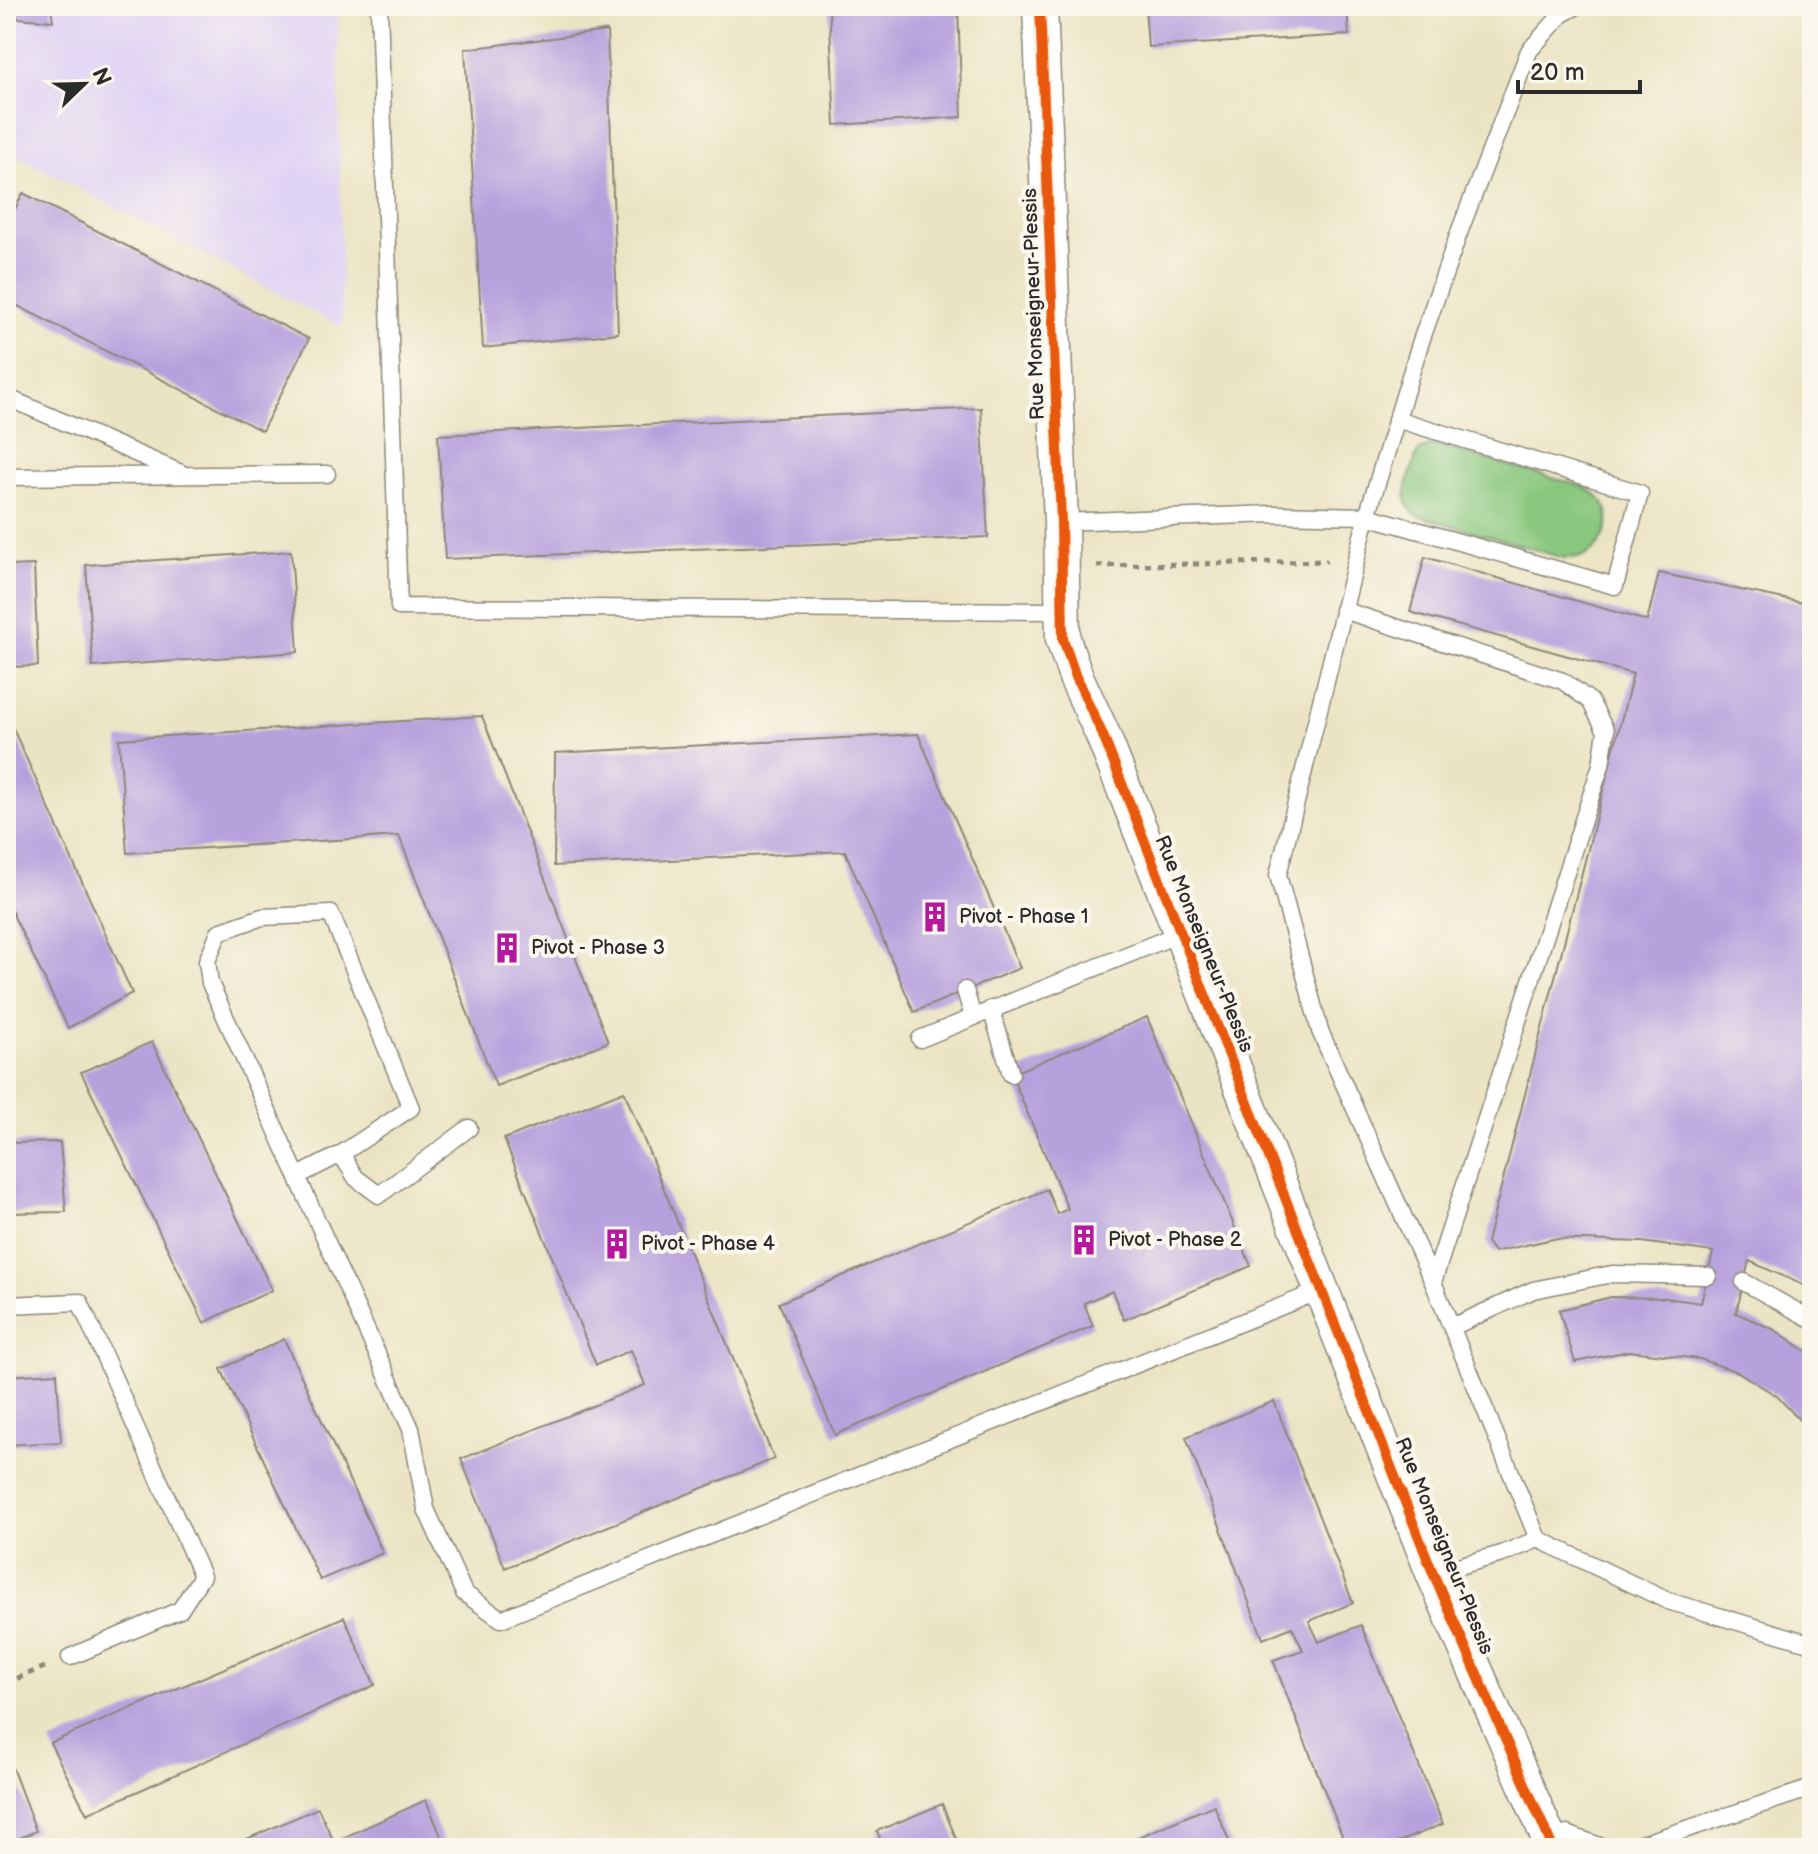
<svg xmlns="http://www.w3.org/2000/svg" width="1818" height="1854" font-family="'Balsamiq Sans',sans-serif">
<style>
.built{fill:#e0d4f4}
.green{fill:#89c77e;stroke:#5a7954;stroke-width:2}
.building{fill:#b7a1dd}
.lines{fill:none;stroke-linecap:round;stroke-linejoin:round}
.service-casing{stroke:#8b8878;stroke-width:19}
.minor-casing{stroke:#8b8878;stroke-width:37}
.path{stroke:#8b8878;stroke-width:5;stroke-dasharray:6 6;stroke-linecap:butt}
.service{stroke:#fff;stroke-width:16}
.minor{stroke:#fff;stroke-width:34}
.cycleway-casing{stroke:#fbf7ec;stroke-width:15}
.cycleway{stroke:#e8590c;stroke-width:10}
.labels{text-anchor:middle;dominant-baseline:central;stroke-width:8;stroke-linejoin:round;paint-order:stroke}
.street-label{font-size:20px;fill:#2b2b2b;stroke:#fbf7ec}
.poi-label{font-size:20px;fill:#2b2b2b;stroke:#fbf7ec;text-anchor:start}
</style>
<rect width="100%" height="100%" fill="#fbf7ec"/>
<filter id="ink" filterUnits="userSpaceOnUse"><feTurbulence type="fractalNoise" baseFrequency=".0125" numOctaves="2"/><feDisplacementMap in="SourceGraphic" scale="16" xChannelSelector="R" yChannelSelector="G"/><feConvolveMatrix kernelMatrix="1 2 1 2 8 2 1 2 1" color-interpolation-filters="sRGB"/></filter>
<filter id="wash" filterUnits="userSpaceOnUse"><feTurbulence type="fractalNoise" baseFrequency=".006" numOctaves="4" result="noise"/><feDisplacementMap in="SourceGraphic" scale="32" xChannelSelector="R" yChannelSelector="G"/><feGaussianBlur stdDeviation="1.8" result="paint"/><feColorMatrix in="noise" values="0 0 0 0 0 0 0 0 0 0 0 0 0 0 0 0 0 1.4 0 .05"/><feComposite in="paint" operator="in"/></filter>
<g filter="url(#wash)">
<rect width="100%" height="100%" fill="#ebe4c4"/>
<!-- built -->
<path class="built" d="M6,6H338L342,327L6,150Z"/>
<!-- green -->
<path class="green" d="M1432,444L1585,487C1594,492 1604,501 1607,511C1612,527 1599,550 1584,556C1578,558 1570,557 1564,558L1416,515C1396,501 1411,473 1417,454L1421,450Z"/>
<g id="blocks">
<!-- building -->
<path class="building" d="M6,6H51L53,21L6,17Z
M829,6H958L962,117L835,125Z
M1145,6H1347L1349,35L1148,47Z
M607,31L618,333L483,348L465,49Z
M23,193L309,339L262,431L6,300V227Z
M981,408L988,537L445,559L438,435Z
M291,551L298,652L93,667L86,565Z
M1425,557L1647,621L1659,573L1808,604L1812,593V1289L1749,1261L1736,1313L1775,1330L1812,1355V1423L1807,1428L1777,1396L1738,1372L1700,1359L1629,1351L1575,1362L1559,1310L1611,1297L1666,1298L1701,1303L1713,1252L1642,1242L1553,1239L1494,1252L1487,1242L1633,674L1410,612Z
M34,565L38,666L6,667V566Z
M6,713L132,993L68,1028L6,900Z
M482,716L608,1042L496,1086L399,836L127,853L119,739Z
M918,734L1020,968L914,1012L845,851L554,866L555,753Z
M1147,1017L1251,1266L1124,1320L1112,1291L1084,1303L1093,1326L835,1435L779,1303L1047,1189L1057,1214L1068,1209L1011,1074Z
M152,1042L272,1290L204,1323L81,1072Z
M624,1091L774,1459L505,1568L461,1459L645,1385L631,1350L596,1365L504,1139Z
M60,1142L66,1212L6,1213V1143Z
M284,1339L383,1553L320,1580L221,1369Z
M57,1373L61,1442L6,1445V1376Z
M1274,1401L1353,1603L1309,1621L1319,1642L1361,1625L1443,1824L1384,1848H1347L1273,1660L1303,1650L1292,1627L1263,1639L1186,1437Z
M344,1617L375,1685L87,1814L50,1743Z
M10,1762L36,1831L6,1844V1763Z
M426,1800L446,1848H226L318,1808L334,1842Z
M942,1804L960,1848H884L877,1831Z
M1214,1805L1232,1848H1112Z"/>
</g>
</g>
<g filter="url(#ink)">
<use href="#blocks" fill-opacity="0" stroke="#8b8878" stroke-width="2"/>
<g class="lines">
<!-- service casing -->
<g class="service-casing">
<path id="service" d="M379,6L399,607L1062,611
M1577,6L1562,14L1529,51L1460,230L1420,344L1367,516L1278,875L1320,1031L1433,1282L1538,1539L1668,1601L1812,1644
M6,397L181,473
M6,477L327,474
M1061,522L1273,514L1367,516L1615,586L1640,493L1396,419
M1343,610L1563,681L1590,701L1606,731L1601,765L1433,1282
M965,990L973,1017
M991,1009L1011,1074
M920,1039L1181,933
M341,1154L356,1178L379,1195L469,1128
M298,1176L341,1154L411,1108L331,914L262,917L219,932L207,961L210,983L411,1429L426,1509L464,1593L501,1619L1322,1290
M1744,1282L1807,1317L1812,1321
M6,1305L80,1302L202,1576L180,1610L70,1657
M1452,1327L1533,1290L1612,1274L1708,1276
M1433,1573L1502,1554L1538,1539
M1549,1839L1567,1834L1605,1848
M1629,1848L1812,1788"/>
</g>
<!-- minor casing -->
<g class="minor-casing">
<path id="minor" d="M1040,6L1061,522L1063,639L1076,677L1102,733L1433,1573L1553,1848"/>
</g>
<!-- path -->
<path class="path" d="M1097,566L1327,561
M6,1683L47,1666"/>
<!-- service -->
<use href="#service" class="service"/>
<!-- minor -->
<use href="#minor" class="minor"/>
<!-- cycleway casing -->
<g class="cycleway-casing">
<path id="cycleway" d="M1040,6L1061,522L1063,639L1076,677L1102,733L1433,1573L1553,1848"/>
</g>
<!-- cycleway -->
<use href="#cycleway" class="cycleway"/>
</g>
</g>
<!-- icons -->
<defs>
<g id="building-bare" transform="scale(2.4)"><path d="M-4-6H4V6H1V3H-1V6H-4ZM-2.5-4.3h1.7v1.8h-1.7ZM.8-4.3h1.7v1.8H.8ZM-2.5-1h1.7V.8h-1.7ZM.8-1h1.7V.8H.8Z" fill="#b5179e" stroke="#fbf7ec" stroke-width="2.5" paint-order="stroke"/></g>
</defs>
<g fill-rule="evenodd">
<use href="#building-bare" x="935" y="917"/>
<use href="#building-bare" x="507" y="948"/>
<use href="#building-bare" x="1084" y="1240"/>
<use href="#building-bare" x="617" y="1244"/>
</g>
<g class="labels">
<!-- street labels -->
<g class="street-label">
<text transform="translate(1034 304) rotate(-92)">Rue Monseigneur-Plessis</text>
<text transform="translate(1204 944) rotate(68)">Rue Monseigneur-Plessis</text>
<text transform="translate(1444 1546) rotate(68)">Rue Monseigneur-Plessis</text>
</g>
<!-- poi labels -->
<g class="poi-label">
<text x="959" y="917">Pivot - Phase 1</text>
<text x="531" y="948">Pivot - Phase 3</text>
<text x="1108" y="1240">Pivot - Phase 2</text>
<text x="641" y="1244">Pivot - Phase 4</text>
</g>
</g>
<!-- margin -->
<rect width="1818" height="1854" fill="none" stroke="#fbf7ec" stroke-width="32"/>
<!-- north arrow -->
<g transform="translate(84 84) rotate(67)" stroke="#fbf7ec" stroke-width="6" paint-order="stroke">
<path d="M0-6L14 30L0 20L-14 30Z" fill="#2b2b2b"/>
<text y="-12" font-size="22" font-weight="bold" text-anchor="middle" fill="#2b2b2b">N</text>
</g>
<!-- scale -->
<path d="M1518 80v12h122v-12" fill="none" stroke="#2b2b2b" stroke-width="4"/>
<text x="1530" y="80" font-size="24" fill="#2b2b2b" stroke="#fbf7ec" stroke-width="6" paint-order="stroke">20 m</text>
</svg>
